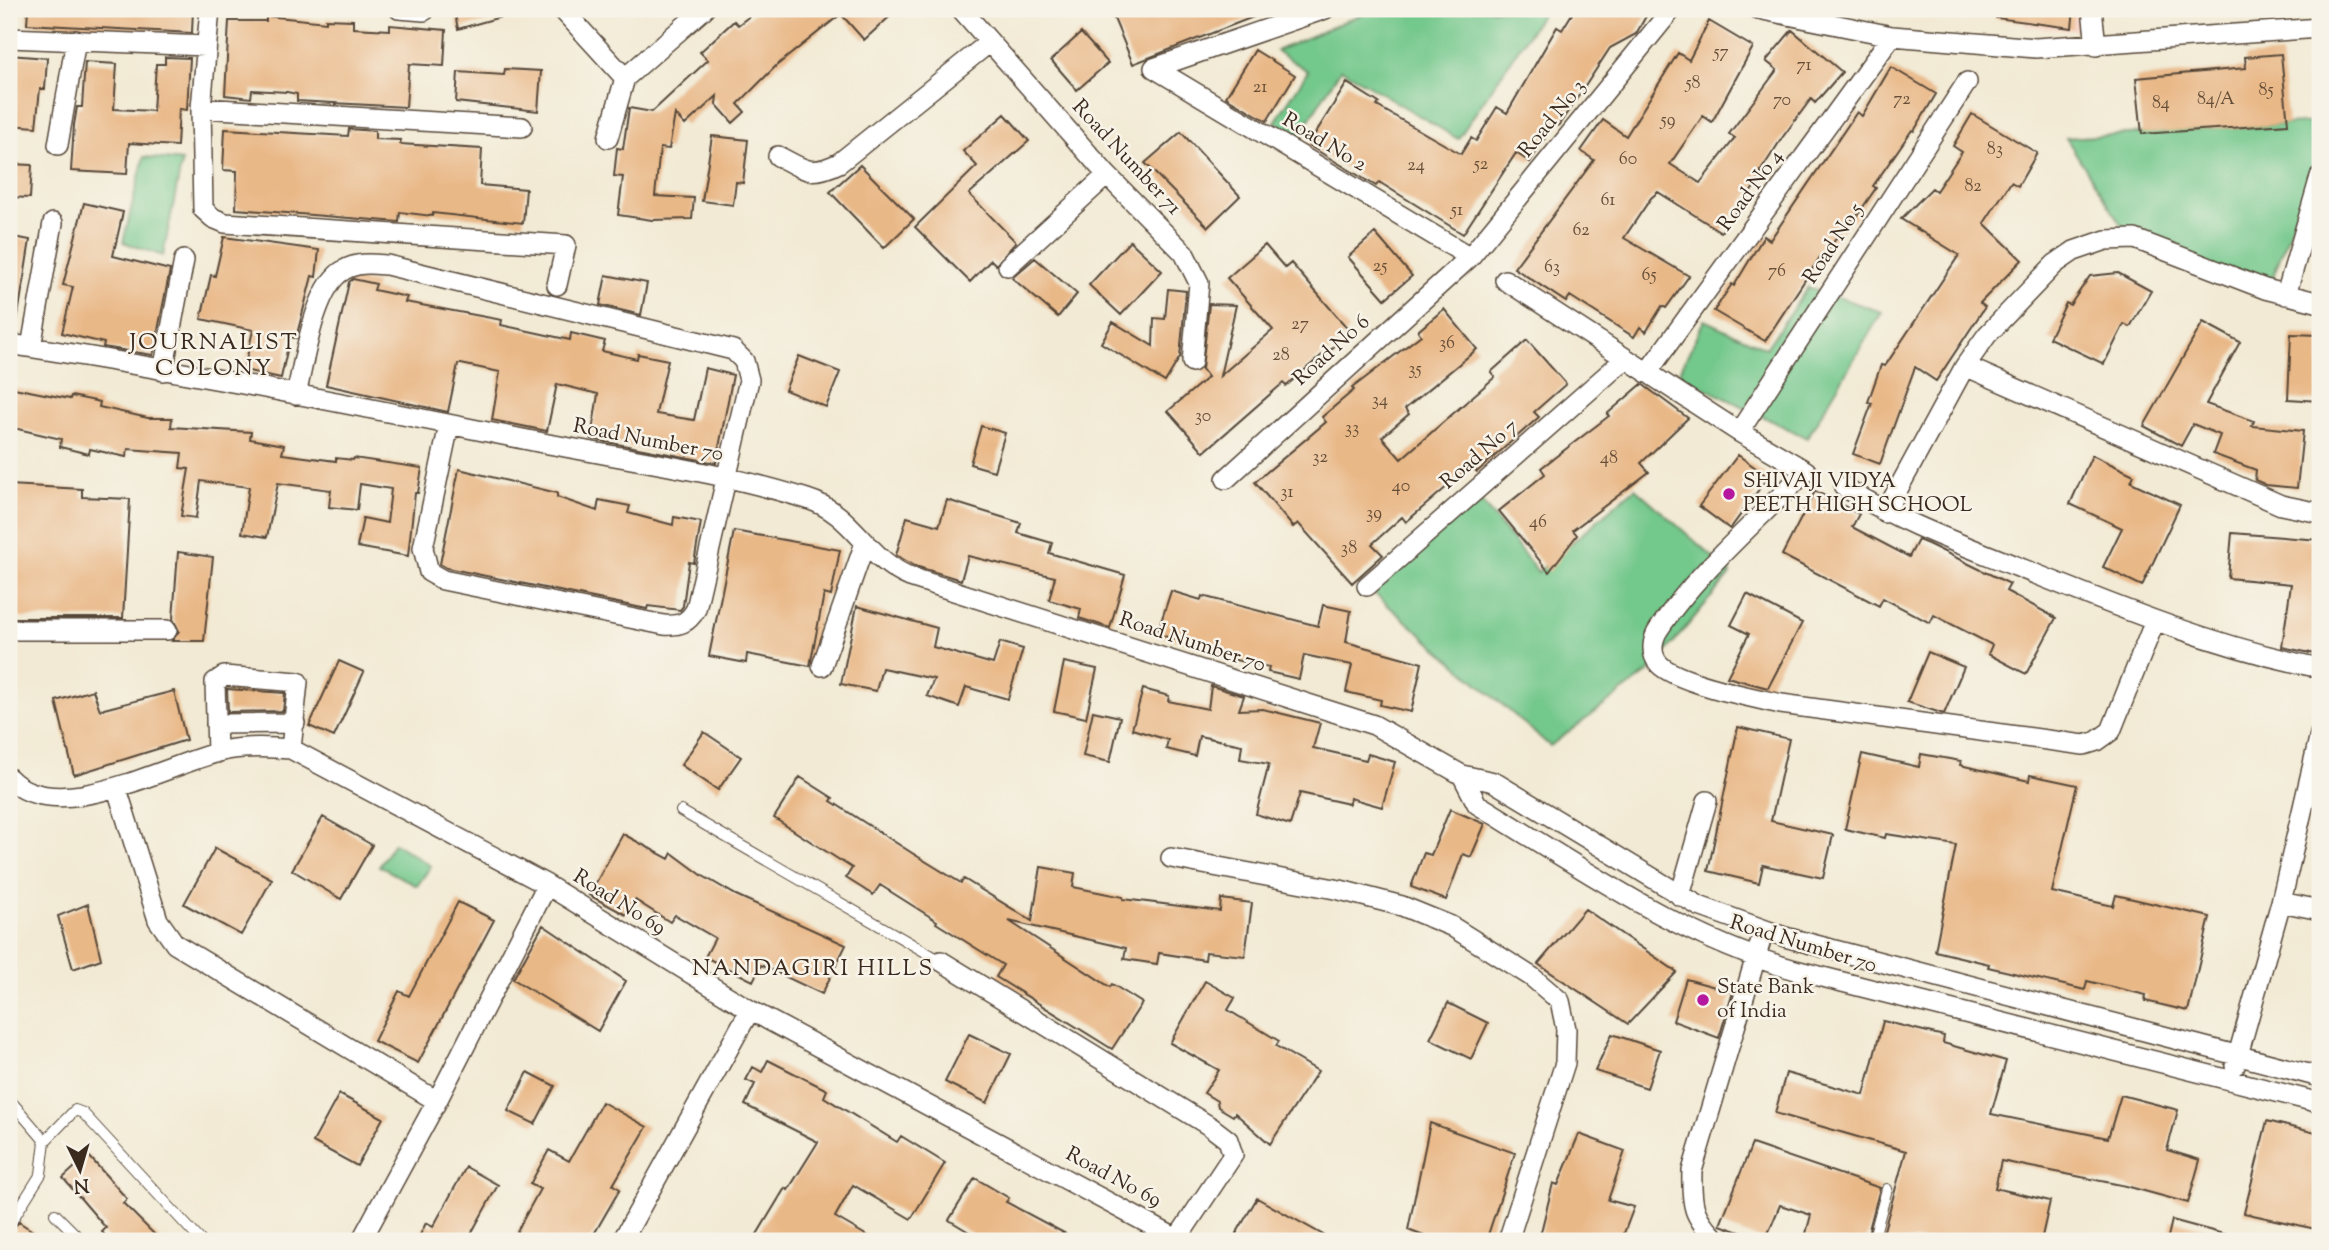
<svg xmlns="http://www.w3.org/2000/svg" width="2329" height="1250" font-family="'Sorts Mill Goudy',serif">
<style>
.built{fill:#f6d2c5}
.green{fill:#73c88c;stroke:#577955;stroke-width:2}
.building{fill:#e9b887}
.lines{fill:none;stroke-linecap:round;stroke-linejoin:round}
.lane-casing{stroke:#564739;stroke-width:12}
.street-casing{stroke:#564739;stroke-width:22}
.lane{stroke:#fff;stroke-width:10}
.street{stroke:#fff;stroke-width:19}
.poi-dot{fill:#b5179e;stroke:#f7f3e8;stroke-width:2.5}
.labels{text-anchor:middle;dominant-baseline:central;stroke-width:5;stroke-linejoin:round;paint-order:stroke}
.number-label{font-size:18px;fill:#664e38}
.street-label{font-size:21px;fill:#3b2a1e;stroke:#f7f3e8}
.poi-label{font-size:21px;fill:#3b2a1e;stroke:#f7f3e8;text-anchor:start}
.neighbourhood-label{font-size:23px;letter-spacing:2px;fill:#3b2a1e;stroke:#f7f3e8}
</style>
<rect width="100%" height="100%" fill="#f7f3e8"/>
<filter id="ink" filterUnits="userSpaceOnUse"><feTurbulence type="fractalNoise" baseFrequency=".0143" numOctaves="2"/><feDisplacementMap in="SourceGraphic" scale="14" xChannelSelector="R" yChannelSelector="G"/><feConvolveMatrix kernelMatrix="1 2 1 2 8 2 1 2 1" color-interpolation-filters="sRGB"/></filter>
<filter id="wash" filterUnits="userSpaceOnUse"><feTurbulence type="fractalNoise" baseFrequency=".00686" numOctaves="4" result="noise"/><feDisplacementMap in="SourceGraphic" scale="28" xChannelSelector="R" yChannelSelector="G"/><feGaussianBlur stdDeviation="1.57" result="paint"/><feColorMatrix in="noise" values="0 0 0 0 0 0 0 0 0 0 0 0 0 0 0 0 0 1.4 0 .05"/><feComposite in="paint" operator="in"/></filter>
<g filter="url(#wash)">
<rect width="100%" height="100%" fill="#f2ead4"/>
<!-- built -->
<path class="built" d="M2027,9H2079L2081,31L2025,26Z"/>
<!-- green -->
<path class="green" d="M1374,9H1545L1458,139L1341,69L1298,137L1275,122L1308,71L1276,51Z
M2320,122V148L2266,296L2136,248L2066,138Z
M144,157L182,161L163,256L123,242Z
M1808,287L1882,312L1807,438L1678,375L1704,320L1766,348Z
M1635,488L1731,573L1650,671L1550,746L1369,589L1475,494L1538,572Z
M394,843L431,866L417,886L379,866Z"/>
<g id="blocks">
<!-- building -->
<path class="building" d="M28,9H193L192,33L27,24Z
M454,9H515V13L458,29Z
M759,9H898L864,40L841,14L776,66L738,104L745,112L733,123L716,104L717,96L685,125L675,114L669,149L660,148L655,196L694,198L692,219L652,220L618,215L623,177L614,176L617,148L623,149L629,108L652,112L708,60L700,52L734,21L738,25Z
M1110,9H1271V10L1133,64Z
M1575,9H1650L1636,34L1610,48L1582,91L1558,126L1554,124L1530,162L1516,153L1463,234L1379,182L1376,186L1308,145L1347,83L1379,103L1377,106L1461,154L1471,138L1476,141L1497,107L1507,113L1557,27L1562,30Z
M1997,9H2074L2072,28L1996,18Z
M266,16L326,22V19L353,20V28L390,30V25L446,30L444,66L409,64L406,107L297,101V94L287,92L252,90L251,98L225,95L229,21H266Z
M1709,21L1753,47L1712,122L1703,116L1670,164L1700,183L1735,138L1729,134L1777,70L1766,61L1792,30L1842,72L1815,103L1811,99L1782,138L1760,172L1763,175L1721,232L1658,192L1651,198L1624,238L1689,276L1666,308L1662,306L1646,332L1640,327L1634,337L1570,296L1566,302L1514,268L1594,160L1581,151L1603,120L1626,136L1678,53L1689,60Z
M1081,33L1108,63L1077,90L1051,60Z
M1255,50L1295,75L1267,121L1226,97Z
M2281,54L2288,124L2142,134L2136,78L2246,68L2245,57Z
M9,55L47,58L45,89H40L36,127L9,125Z
M165,57L190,58L187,110L179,109L177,146L129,143L127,174L71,171L74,125L77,107H82L85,62L117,64L114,109L153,111L156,64H165Z
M1891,67L1936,94L1914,131L1912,130L1873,186L1876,188L1854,220L1850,218L1824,256L1822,254L1765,341L1714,311L1732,284L1734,286L1764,236L1770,240L1857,112L1862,116Z
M505,69L541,71L538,111L456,102L458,72L504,75Z
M1005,114L1029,141L969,194L1016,242L996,265L991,260L970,282L915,227L977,166L963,151Z
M1972,114L2037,153L2018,186L2011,182L1984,223L2022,260L1980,303L1985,307L1936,381L1915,367L1880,464L1853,454L1872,403L1868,402L1881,365L1885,366L1959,255L1901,219L1932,188L1936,191L1962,152L1953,146Z
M225,129L348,136L349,129L375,131V139L401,140L400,144L482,149L480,185L526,189L523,223L433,213L432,216L400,212L399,222L236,209L237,171L223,170Z
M1181,132L1240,196L1208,227L1145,163Z
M712,136L748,140L743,183L736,182L733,205L702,201Z
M9,164L32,165L30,198L9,197Z
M860,165L914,219L884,248L830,192Z
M84,203L123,212L113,256L170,270L153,355L103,347L104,343L62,333L73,287L63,285Z
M1375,233L1412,276L1385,299L1348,257Z
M9,236L30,240L16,328H9Z
M224,237L319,250L316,277L312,276L296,338L290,337L281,378L244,370L253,330L201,319L211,275L215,276Z
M1130,241L1162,271L1121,315L1089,285Z
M1265,245L1285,268L1291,263L1349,330L1324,357L1322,355L1286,386L1283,383L1204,452L1168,411L1208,377L1202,369L1209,304L1236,305L1220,376L1273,330L1227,278Z
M1035,258L1077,294L1058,317L1012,278Z
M2118,273L2151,291L2130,327L2124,324L2104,364L2049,338L2066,303L2070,305L2090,276Z
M606,275L647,283L641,315L600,305Z
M353,279L376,284L374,290L407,297L405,302L502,320L501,325L570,340L571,333L605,341L602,351L637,359L638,354L668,360L656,414L694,420L705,368L733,375L716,463L591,439L598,394L557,384L547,431L492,420L500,372L461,364H458L448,412L326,385L349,282Z
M1168,289L1186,291L1180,357L1165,382L1101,343L1113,322L1153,346L1154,318L1165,319Z
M1444,309L1477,349L1405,409L1409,414L1382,437L1401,459L1495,377L1491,372L1527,340L1566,384L1534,412L1539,417L1477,472L1471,466L1406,522L1402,517L1372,544L1383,555L1352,583L1298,523L1293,527L1255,482L1326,422L1322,417L1354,390L1352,388L1421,335L1418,331Z
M2203,322L2240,342L2206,404L2254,421L2252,426L2303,431L2297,488L2266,485L2255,480L2256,470L2213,454L2220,435L2193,424L2181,446L2144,426Z
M2291,334L2320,335V401L2288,399Z
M799,356L840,372L826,407L785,390Z
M1642,384L1688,418L1641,463L1649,472L1573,530L1577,535L1549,572L1499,511L1545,474L1541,468L1609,416L1607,414Z
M9,387L70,399L71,396L100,402L99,407L148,418H172L171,427L251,432L250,439L284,445L282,454L336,461V458L353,460L354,458L422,468L418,493H415L408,556L357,547L363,518L387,523L391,489L360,484L357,510L329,507L331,490L278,483L267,537L242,533L249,487L201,481L196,518L181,516L189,469L180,468L182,453L128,449L126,457L90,449L89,454L60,447L61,439L9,427Z
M981,426L1005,433L994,471L970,464Z
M1738,455L1768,477L1730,529L1699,506Z
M2092,455L2134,475L2131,482L2180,505L2142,586L2103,567L2122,528L2070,504Z
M459,469L557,493V497L597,511L599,500L630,506L628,513L673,525L674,517L701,522L694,563L689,562L683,606L680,610L648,606L647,609L447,568L440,564Z
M9,485L82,489V497L130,499L123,618H9Z
M1815,491L1859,514L1852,527L1909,557L1918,540L1928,544L2010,584L2006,591L2056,618L2026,674L1988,654L1992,645L1934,615L1930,623L1883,598L1879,606L1782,555Z
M947,500L1021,523L1018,533L1052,543L1049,553L1125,575L1110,628L1079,618L1081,609L1049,600L1055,577L968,556L961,580L915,566L896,555L907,517L939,526Z
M734,531L840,550L831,596L824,594L810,666L747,654L746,663L709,656Z
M2232,533L2320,540V655L2282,647L2291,584L2228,578Z
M178,552L213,557L204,641H172L179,631L173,619Z
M1171,591L1201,600L1202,596L1318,626L1323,605L1351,611L1346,642L1422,663L1411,712L1380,705L1381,700L1346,692L1352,665L1304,655L1299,679L1268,672L1269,667L1235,660L1236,657L1157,634Z
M1747,594L1802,623L1768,688L1727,677L1749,634L1731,625Z
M857,606L937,628L933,647L993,664L1000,642L1023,649L1008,699L966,687L959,707L927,696L934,679L882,668L876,691L841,684Z
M1928,652L1964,667L1944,714L1907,702Z
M339,661L364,672L334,737L309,726Z
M1064,662L1097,669L1086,718L1054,711Z
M1211,686L1244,696L1239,710L1263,709L1320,723L1313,748L1366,760L1368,754L1395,762L1382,807L1350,798L1349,804L1300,793L1290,825L1256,814L1269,764L1240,759L1242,745L1199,736L1195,756L1166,749L1168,740L1132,729L1143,689L1169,696L1168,701L1208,709Z
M227,689L285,693L283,711L228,712Z
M93,690L100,710L174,691L186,740L74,775L56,701Z
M1093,711L1120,717L1110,762L1083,756Z
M1738,727L1789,739L1771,821L1833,835L1823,878L1763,865L1759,883L1708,871Z
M704,732L741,757L718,790L681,765Z
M1862,754L1919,767L1921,754L1961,761L1960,765L2029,781L2030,775L2077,785L2052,892L2113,906L2116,895L2210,917L2188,1011L2145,1001L2146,995L2087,981L2085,990L1988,967L1989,964L1935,951L1956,845L1886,834L1885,838L1845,829Z
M800,777L833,798L831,801L912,853L961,883L964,879L1032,921L1041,867L1075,873L1073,887L1123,897V899L1220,911L1221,899L1252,903L1245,956L1206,952L1205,960L1159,953L1157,964L1124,959L1126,948L1009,921L1110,987L1112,984L1142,1003L1112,1049L996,977L1003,965L936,923L937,921L880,885L873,895L846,878L852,868L774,818Z
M1450,809L1485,824L1471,857L1463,854L1446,900L1411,887L1424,853L1431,855Z
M323,817L372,845L341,899L292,870Z
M623,834L669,859L672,853L703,876L736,895L846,945L822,994L761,965L753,981L705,957L715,938L675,915L670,922L635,900L626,915L589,895Z
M215,848L272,879L241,935L184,904Z
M458,902L494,920L418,1063L374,1041L399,991L409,996Z
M88,904L101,959L73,969L58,916Z
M1585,909L1677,972L1628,1024L1538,964Z
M543,925L626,981L598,1031L513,979Z
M1686,979L1733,992L1719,1038L1673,1021Z
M1205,981L1235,998L1228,1010L1279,1041L1276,1046L1318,1071L1270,1144L1235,1113L1233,1116L1218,1107L1217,1101L1204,1093L1219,1070L1170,1043Z
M1448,1003L1488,1023L1471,1059L1430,1039Z
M1883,1021L1944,1036L1943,1043L2006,1061L1991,1114L2108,1138L2121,1095L2178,1110L2167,1150L2200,1160L2188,1203L2126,1186L2001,1161L1995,1188L2050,1201L2041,1241H1881L1906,1151L1775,1113L1786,1073L1864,1095Z
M969,1034L1011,1054L987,1103L945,1082Z
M1612,1034L1660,1050L1647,1088L1595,1071Z
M768,1060L827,1090L824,1097L897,1142L901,1136L945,1163L911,1219L853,1185L835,1217L876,1241H753L785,1188L788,1190L818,1142L745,1105L755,1084L746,1080L753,1067L762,1072Z
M528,1072L555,1086L535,1124L508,1111Z
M339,1094L383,1118L357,1166L313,1142Z
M602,1102L647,1127L613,1185L620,1189L590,1241H532L516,1233L540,1189L530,1184L549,1150L569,1161Z
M2267,1121L2320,1134V1230L2244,1213Z
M1430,1123L1515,1153L1486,1241H1437L1408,1230Z
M1579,1134L1625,1151L1608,1200L1634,1207L1621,1241H1555L1540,1236L1553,1183L1558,1185Z
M1752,1144L1880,1188L1866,1241H1804L1811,1215L1780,1205L1765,1241L1720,1225Z
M88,1155L127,1199L123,1203L161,1241H110L102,1232L106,1228L63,1178Z
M466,1167L498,1185L467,1241H417L426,1223L433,1227Z
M975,1178L1009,1198L1006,1202L1079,1241H984L949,1220Z
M1257,1198L1334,1241H1232Z
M2172,1220L2231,1236V1241H2167Z
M19,1222L48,1241H9V1232Z"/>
</g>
</g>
<g filter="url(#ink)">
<use href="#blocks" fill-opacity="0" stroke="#564739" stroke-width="2"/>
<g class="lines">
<!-- lane casing -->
<g class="lane-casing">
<path id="lane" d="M681,811L941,961
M9,1099L45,1141L41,1174L9,1225
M45,1141L75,1110L83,1113L201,1241
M55,1214L82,1241
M1873,1241L1887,1189"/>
</g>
<!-- street casing -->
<g class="street-casing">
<path id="street" d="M210,9L201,108L203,209L213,218L225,223L566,245L557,285
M399,9L424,11
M562,9L625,78L704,9
M961,9L1107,175L1184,253L1199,283L1192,362
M1758,9L1892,36L2036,48L2320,28
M2092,9L2096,46
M9,38L206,46
M1154,68L1470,257
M1154,68L1325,9
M201,108L522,127
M608,138L625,78
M58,145L76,40
M778,156C805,170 810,177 839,163L990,42
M1008,266L1107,175
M1505,280L1739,432L1806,471C1759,519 1695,574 1659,629C1652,639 1650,654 1659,664C1677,683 1755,698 1781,704L2084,745L2097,741L2111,731L2154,623
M2286,295L2320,177
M9,344C181,370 352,405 523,439C617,458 716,470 807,499C854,513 866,559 910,577L1374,725L1462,775L1477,804C1581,867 1678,937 1795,970L2320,1103
M31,347L53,223
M1965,366L2281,505L2320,513
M163,371L184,260
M1647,373L1892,36
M296,395C304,363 314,286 344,270C358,262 372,264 387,265L733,350L744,361L749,380L696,609C688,623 680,626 664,625L443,580L429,572L423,548L449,425
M1739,432L1967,82
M1226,479L1470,257L1672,9
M1844,487C1899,522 1958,543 2018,567C2117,607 2215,647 2320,668
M1885,513L1965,366L1987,335L2055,264L2074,251L2106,240L2135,239L2265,289L2320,303
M1367,586L1625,359
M9,630H167
M822,666L865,543
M216,724L295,723
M217,753L215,682L224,676L298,682L291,749
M1462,775L1494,782L1699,906L1785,937L2320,1077
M9,778C57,829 173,761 227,750C249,746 269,747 291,749L547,885L750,1010L1177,1239L1175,1241
M117,789L158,920L175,944L437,1101
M1171,858L1340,890L1402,906L1451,926L1532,977L1560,1001L1566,1029L1565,1063L1508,1241
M1680,896L1707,801
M2281,902L2320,910
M941,961L1211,1127L1228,1140L1233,1155L1177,1239
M2235,1066L2281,902L2320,734
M361,1241L437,1101L547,885
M622,1241L750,1010
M1718,1241C1693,1217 1691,1206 1692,1171L1764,930"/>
</g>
<!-- lane -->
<use href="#lane" class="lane"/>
<!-- street -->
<use href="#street" class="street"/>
</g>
</g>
<!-- markers -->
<g class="poi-dot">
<circle cx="1729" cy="494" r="7"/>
<circle cx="1703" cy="1000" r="7"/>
</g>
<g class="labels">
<!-- number labels -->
<g class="number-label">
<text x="1721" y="53">57</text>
<text x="1804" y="66">71</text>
<text x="1693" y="84">58</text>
<text x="1260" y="88">21</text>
<text x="2266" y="91">85</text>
<text x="1902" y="100">72</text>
<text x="2216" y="100">84/A</text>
<text x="1782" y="101">70</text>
<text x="2161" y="104">84</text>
<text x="1668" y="121">59</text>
<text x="1995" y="150">83</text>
<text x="1628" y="160">60</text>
<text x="1481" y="165">52</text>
<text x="1416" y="166">24</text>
<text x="1973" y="187">82</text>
<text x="1608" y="201">61</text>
<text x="1457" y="211">51</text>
<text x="1581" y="231">62</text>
<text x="1380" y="267">25</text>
<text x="1552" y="268">63</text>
<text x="1777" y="272">76</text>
<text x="1649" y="276">65</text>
<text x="1300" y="325">27</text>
<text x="1447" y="344">36</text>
<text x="1281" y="356">28</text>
<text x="1415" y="370">35</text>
<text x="1380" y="401">34</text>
<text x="1203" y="417">30</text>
<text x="1352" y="429">33</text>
<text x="1320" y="458">32</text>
<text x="1609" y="459">48</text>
<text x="1401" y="487">40</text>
<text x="1287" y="493">31</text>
<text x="1374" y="514">39</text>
<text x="1538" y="523">46</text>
<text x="1349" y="549">38</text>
</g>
<!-- street labels -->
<g class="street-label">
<text transform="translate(1553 119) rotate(-51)">Road No 3</text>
<text transform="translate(1324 143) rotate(31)">Road No 2</text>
<text transform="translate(1126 158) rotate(47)">Road Number 71</text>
<text transform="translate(1751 191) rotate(-54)">Road No 4</text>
<text transform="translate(1834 244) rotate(-57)">Road No 5</text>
<text transform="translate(1332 351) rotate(-42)">Road No 6</text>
<text transform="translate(648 441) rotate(11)">Road Number 70</text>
<text transform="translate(1480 455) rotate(-41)">Road No 7</text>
<text transform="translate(1192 643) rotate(18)">Road Number 70</text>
<text transform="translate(619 903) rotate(32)">Road No 69</text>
<text transform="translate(1803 945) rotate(17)">Road Number 70</text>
<text transform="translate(1113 1178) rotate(28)">Road No 69</text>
</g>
<!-- poi labels -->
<g class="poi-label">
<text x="1743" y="482">SHIVAJI VIDYA<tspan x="1743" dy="24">PEETH HIGH SCHOOL</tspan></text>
<text x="1717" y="988">State Bank<tspan x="1717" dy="24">of India</tspan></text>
</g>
<!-- neighbourhood labels -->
<g class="neighbourhood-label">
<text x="214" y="343">JOURNALIST<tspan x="214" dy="26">COLONY</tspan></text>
<text x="813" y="969">NANDAGIRI HILLS</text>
</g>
</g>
<!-- margin -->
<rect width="2329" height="1250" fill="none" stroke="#f7f3e8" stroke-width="35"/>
<!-- north arrow -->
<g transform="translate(80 1170) rotate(175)" stroke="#f7f3e8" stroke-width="5" paint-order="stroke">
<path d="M0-5L12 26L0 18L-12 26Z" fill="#3b2a1e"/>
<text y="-10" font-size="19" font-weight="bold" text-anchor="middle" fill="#3b2a1e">N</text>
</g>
</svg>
